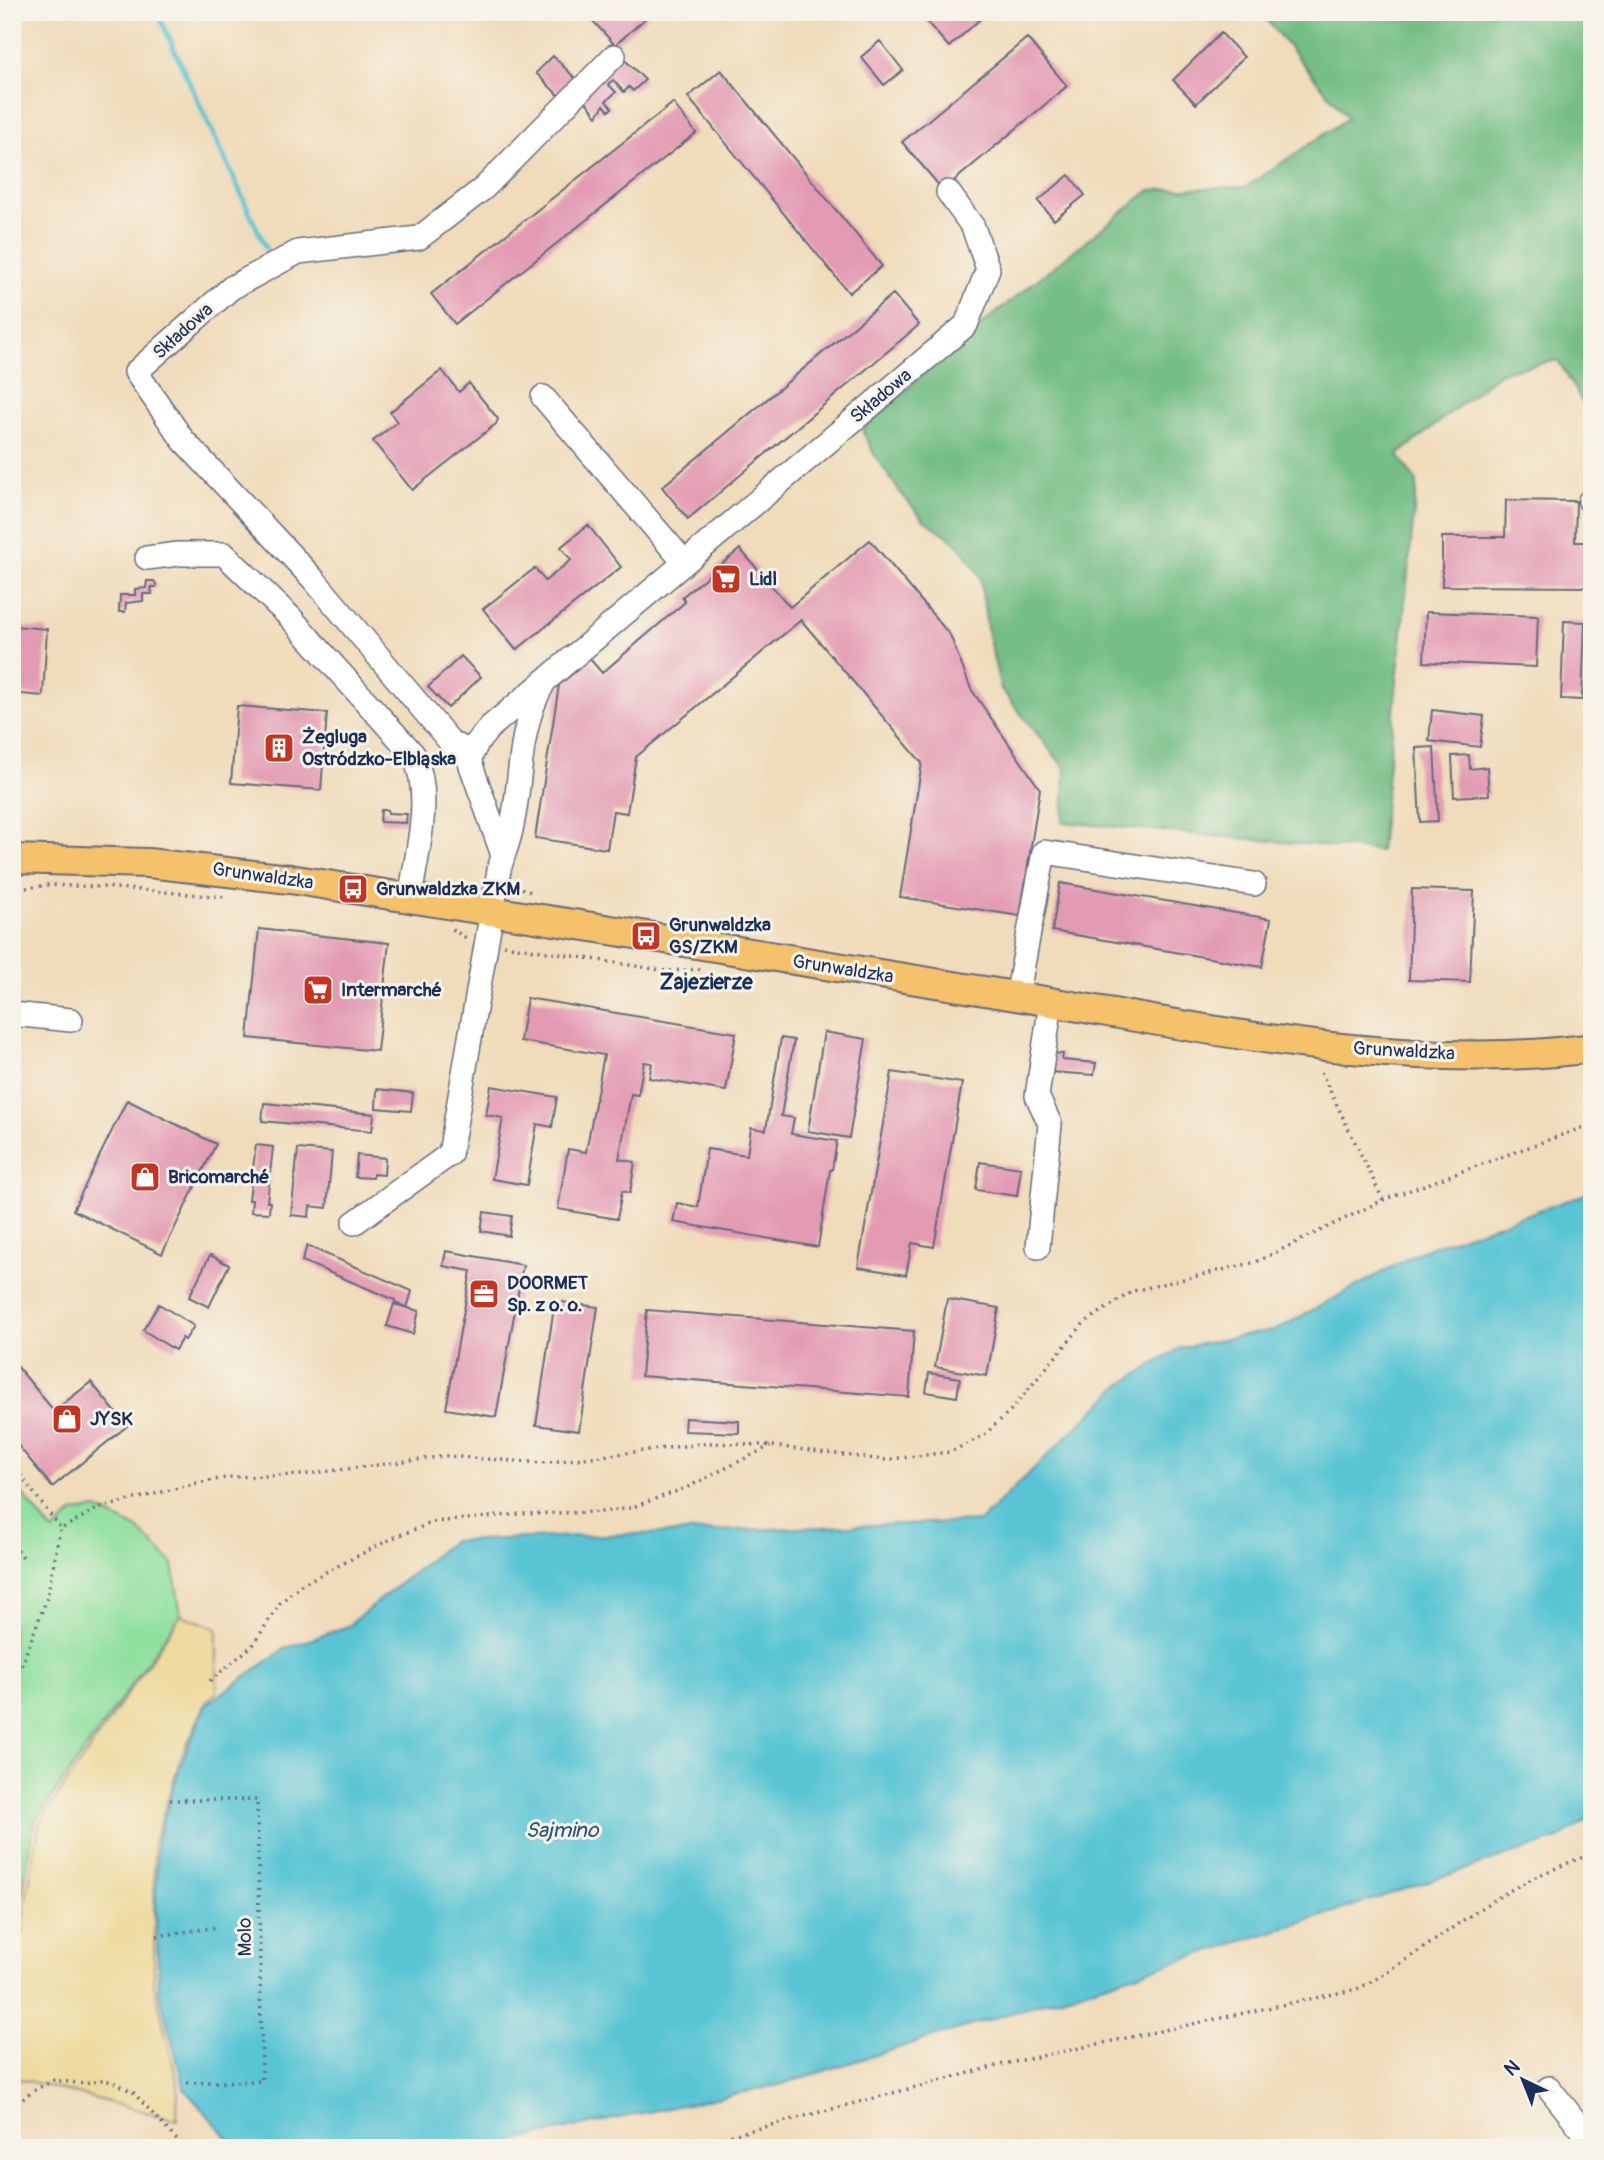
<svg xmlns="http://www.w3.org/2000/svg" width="1604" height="2160" font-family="Pangolin,sans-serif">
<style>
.green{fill:#90e09f;stroke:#56887e;stroke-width:2}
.forest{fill:#74be86;stroke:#487672;stroke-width:2}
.sand{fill:#eeda9e;stroke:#84847e;stroke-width:2}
.water{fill:#59c4d4;stroke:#3a7a99;stroke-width:2}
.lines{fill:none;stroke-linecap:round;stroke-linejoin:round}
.stream{stroke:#59c4d4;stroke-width:5}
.building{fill:#e39bb3}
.minor-casing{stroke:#666b7e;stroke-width:26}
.major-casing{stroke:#666b7e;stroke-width:32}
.path{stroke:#666b7e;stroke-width:3.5;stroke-dasharray:2 5;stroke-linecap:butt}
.minor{stroke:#fff;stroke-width:23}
.major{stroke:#f5c16b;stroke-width:28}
.labels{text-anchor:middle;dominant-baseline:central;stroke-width:6;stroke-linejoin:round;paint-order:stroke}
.street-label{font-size:19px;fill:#1b2f5e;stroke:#f7f3e8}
.poi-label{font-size:19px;font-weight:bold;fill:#1b2f5e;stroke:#f7f3e8;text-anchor:start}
.neighbourhood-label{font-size:21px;font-weight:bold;fill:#1b2f5e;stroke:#f7f3e8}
.water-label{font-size:21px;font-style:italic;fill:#2a547c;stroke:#f7f3e8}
</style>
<rect width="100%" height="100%" fill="#f7f3e8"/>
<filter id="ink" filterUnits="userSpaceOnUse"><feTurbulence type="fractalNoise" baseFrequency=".0143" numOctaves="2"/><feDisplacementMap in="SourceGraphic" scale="14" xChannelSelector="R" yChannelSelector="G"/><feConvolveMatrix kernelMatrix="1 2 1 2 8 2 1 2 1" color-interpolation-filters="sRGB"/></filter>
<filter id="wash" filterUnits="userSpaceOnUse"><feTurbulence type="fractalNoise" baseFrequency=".00686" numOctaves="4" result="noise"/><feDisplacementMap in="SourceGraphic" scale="28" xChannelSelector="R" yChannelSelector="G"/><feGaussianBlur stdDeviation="1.57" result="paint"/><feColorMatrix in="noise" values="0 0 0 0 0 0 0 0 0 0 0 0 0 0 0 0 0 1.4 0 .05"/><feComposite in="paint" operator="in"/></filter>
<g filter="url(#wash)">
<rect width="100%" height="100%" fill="#f0dbba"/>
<!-- green -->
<path class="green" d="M12,1481L53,1532L74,1512L98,1509L138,1529L173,1564L181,1615L35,1820L12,1951Z"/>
<!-- forest -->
<path class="forest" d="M1260,12H1592V420L1558,360L1501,372L1398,455L1417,482L1380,851L1063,822L1065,768L1001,689L988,635L980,576L966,554L951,538L924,520L900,492L874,454L862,430L952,348L1150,190L1246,187L1348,118Z"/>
<!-- sand -->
<path class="sand" d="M181,1615L217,1628V1692L206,1702L181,1757L154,1843V1984L178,2085L177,2120L12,2077V1979L40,1822Z"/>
<!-- water -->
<path class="water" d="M1592,1192V1817L1558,1839L1316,1918L779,2085L551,2132L489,2148H237L185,2090L159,1992L156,1910L157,1841L180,1766L206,1705L284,1649L348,1626L452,1541L980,1521L1119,1386L1180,1348L1278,1329L1425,1249Z"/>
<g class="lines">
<!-- stream -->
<path class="stream" d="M157,12L266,248"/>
</g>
<g id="blocks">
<!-- building -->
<path class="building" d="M601,12H641L646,18L615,45L592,20Z
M918,12H988L949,47Z
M1221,33L1244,57L1196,104L1173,80Z
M1027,38L1067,86L943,190L902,142Z
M880,41L903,70L884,85L861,57Z
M553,56L576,79L559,96L536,73Z
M621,56L645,80L633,91L629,87L624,92L613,80L608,84L616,92L606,101L612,108L609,111L604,105L597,116L581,95Z
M721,70L882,266L849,293L688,97Z
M673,103L696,133L455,324L431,294Z
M1069,175L1085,195L1054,220L1038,201Z
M893,294L919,325L688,519L662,487Z
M442,370L459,392L469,383L498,419L496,424L412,490L373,441L397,422L390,412Z
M1506,500L1576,501L1575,542H1592V587L1442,586V537H1505Z
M588,525L621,567L516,650L483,609L535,568L545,581L571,560L561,547Z
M870,540L950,635L971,689L1040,789L1020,916L900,897L922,763L801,620L636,757L627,813L613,811L607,849L535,838L559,685L590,659L602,673L685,602L682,597L740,549L790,607Z
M147,581H154L156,584V587H151L152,594H143V601L126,603L125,612H119L120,595H135V589L146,588Z
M1426,612L1538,616L1536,667L1424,662Z
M1564,621L1585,622L1582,700L1561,699Z
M13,626L47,629L43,696L12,693Z
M461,656L481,677L448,708L428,687Z
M237,706L327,713L321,790L231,783Z
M1432,710L1484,716L1480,747L1429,741Z
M1434,747L1438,821L1420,822L1416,748Z
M1469,755L1470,769L1487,767L1489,795L1454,797L1452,756Z
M381,810H388V813L407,814L406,823L380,822Z
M1060,883L1271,919L1262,967L1052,931Z
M1412,889L1474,891L1470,982L1409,980Z
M259,929L389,943L377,1051L248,1038Z
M527,998L736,1033L726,1091L649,1078L652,1063L644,1062L638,1095L631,1094L619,1159L635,1162L630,1193L622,1191L617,1219L558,1209L568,1149L586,1152L604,1055L520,1041Z
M824,1032L866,1039L849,1138L808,1131Z
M781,1038L794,1040L781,1116L794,1118L791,1134L837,1141L832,1170H830L818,1247L673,1222L677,1203L698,1207L707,1149L747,1155L751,1128L766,1130Z
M1053,1053L1063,1054L1062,1060L1096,1063L1094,1075L1050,1072Z
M892,1072L962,1083L934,1247L912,1243L906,1275L858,1267Z
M491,1086L557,1097L552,1127L537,1124L527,1185L492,1179L503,1118L486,1115Z
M377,1089L413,1093L411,1111L376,1108Z
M127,1100L216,1144L162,1254L73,1210Z
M264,1103L374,1114L372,1131L262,1121Z
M256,1145L273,1147L267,1202H270L269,1213L251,1212L252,1200H249Z
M298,1149L332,1152L327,1208L310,1206L309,1217L291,1215Z
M357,1155L385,1158L384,1175L373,1174V1178L355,1177Z
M980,1162L1021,1168L1017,1196L976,1190Z
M484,1212L512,1216L509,1236L481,1231Z
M307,1246L412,1291L407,1308L395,1302V1300L302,1261Z
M446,1251L523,1265L496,1417L446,1409L471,1271L443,1266Z
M210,1255L229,1265L209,1307L189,1297Z
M947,1299L999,1308L987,1376L935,1367Z
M555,1301L598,1307L579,1431L536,1425Z
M159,1304L194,1326L185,1340L182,1338L175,1350L143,1330Z
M394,1304L419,1311L413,1334L387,1326Z
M647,1310L914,1331L909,1397L641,1376Z
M12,1360L54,1411L91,1382L127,1426L52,1487L12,1438Z
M929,1373L960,1378L957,1397L926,1392Z
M685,1418L739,1421V1433L684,1431Z"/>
</g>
</g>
<g filter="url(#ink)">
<use href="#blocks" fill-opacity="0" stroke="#666b7e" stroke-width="2"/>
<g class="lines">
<!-- minor casing -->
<g class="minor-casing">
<path id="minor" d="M543,397L684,562
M1590,501H1592
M147,558L178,554H224L290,617L413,754C434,794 416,856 410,898
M471,751L452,744L315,581L183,440L136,372L231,288L298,252L419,238L484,188L614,56
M503,855L469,760L477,743L489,728L966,325L988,269L973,227L948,192
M1017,997L1044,852L1254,884
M12,1014L71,1020
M354,1223L450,1154L499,870C502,858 507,846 510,834C523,784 516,731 543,684
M1038,1247L1050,1124L1037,1096L1051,1003
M1549,2088L1592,2142"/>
</g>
<!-- major casing -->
<g class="major-casing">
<path id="major" d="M12,859L148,863L290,879C532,917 773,956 1015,996C1202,1027 1402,1074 1592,1048"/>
</g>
<!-- path -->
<path class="path" d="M515,886L534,893
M12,890L48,885L103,887L226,897
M452,929L466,938
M504,945L667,971L701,969
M1321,1072L1383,1200
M12,1464L61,1529L97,1509L197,1483L231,1477L300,1475L446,1456L542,1463L709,1443L764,1445L883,1460L950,1452L983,1436L1011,1410L1084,1323L1133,1291L1256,1262L1383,1200L1592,1124
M12,1545L25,1559
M210,1681L253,1645L280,1603L302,1584L395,1537L434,1522L520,1514L601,1512L630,1508L686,1488L770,1446
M12,1683L15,1682L47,1598L60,1530
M170,1800H257L262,2081L183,2083
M12,1931L21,1932
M157,1936L217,1927
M12,2108L33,2091L54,2080L85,2084L101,2080L114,2082L134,2093L184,2148
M683,2148L1004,2064L1357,1989C1415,1960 1464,1914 1522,1884C1544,1872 1569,1863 1592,1853"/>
<!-- minor -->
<use href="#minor" class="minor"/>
<!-- major -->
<use href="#major" class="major"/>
</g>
</g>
<!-- icons -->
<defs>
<g id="supermarket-square" transform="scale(1.575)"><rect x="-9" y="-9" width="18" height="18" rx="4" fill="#c8321e" stroke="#f7f3e8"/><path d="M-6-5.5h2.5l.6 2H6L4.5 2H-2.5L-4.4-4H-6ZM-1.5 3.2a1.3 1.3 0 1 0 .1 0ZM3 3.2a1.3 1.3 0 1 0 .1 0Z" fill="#fff"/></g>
<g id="building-square" transform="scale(1.575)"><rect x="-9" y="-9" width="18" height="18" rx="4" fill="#c8321e" stroke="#f7f3e8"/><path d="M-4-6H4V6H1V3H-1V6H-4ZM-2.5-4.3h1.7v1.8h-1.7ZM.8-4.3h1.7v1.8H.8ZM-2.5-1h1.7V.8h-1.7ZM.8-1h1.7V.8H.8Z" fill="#fff"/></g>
<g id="bus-square" transform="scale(1.575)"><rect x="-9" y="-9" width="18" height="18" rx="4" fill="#c8321e" stroke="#f7f3e8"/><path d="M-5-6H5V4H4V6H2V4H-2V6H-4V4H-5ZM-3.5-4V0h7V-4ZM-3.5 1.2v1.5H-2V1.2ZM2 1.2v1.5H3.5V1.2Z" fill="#fff"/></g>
<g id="shop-square" transform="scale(1.575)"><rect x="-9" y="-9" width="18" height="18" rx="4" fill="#c8321e" stroke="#f7f3e8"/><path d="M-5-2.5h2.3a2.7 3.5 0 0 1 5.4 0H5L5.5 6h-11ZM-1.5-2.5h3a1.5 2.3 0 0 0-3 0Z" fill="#fff"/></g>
<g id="office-square" transform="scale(1.575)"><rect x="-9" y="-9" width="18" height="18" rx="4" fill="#c8321e" stroke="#f7f3e8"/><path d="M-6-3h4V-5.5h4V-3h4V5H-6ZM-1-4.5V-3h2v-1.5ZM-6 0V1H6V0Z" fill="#fff"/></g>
</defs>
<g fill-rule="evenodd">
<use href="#supermarket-square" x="726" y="579"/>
<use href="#building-square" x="279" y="748"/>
<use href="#bus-square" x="353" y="889"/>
<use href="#bus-square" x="646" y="936"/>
<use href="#supermarket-square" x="318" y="990"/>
<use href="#shop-square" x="145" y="1177"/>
<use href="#office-square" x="484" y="1294"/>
<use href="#shop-square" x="67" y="1419"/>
</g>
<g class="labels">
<!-- street labels -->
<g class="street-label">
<text transform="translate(183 331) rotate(-42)">Składowa</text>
<text transform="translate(881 396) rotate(-40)">Składowa</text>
<text transform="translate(263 876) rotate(8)">Grunwaldzka</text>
<text transform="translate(843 969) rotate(9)">Grunwaldzka</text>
<text transform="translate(1404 1051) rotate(3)">Grunwaldzka</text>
<text transform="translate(245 1937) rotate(-91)">Molo</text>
</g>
<!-- poi labels -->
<g class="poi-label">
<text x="749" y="579">Lidl</text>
<text x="302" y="737">Żegluga<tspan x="302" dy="22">Ostródzko-Elbląska</tspan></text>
<text x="376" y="889">Grunwaldzka ZKM</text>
<text x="669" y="925">Grunwaldzka<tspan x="669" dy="22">GS/ZKM</tspan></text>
<text x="341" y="990">Intermarché</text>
<text x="168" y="1177">Bricomarché</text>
<text x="507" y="1283">DOORMET<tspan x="507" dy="22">Sp. z o. o.</tspan></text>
<text x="90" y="1419">JYSK</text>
</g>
<!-- neighbourhood labels -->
<g class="neighbourhood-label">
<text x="706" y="982">Zajezierze</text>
</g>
<!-- water labels -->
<g class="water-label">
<text x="562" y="1830">Sajmino</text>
</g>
</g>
<!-- margin -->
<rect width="1604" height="2160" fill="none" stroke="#f7f3e8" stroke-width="42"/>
<!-- north arrow -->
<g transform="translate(1523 2080) rotate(317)" stroke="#f7f3e8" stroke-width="5" paint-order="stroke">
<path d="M0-5L12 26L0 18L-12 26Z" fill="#1b2f5e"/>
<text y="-10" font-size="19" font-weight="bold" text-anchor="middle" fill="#1b2f5e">N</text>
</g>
</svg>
